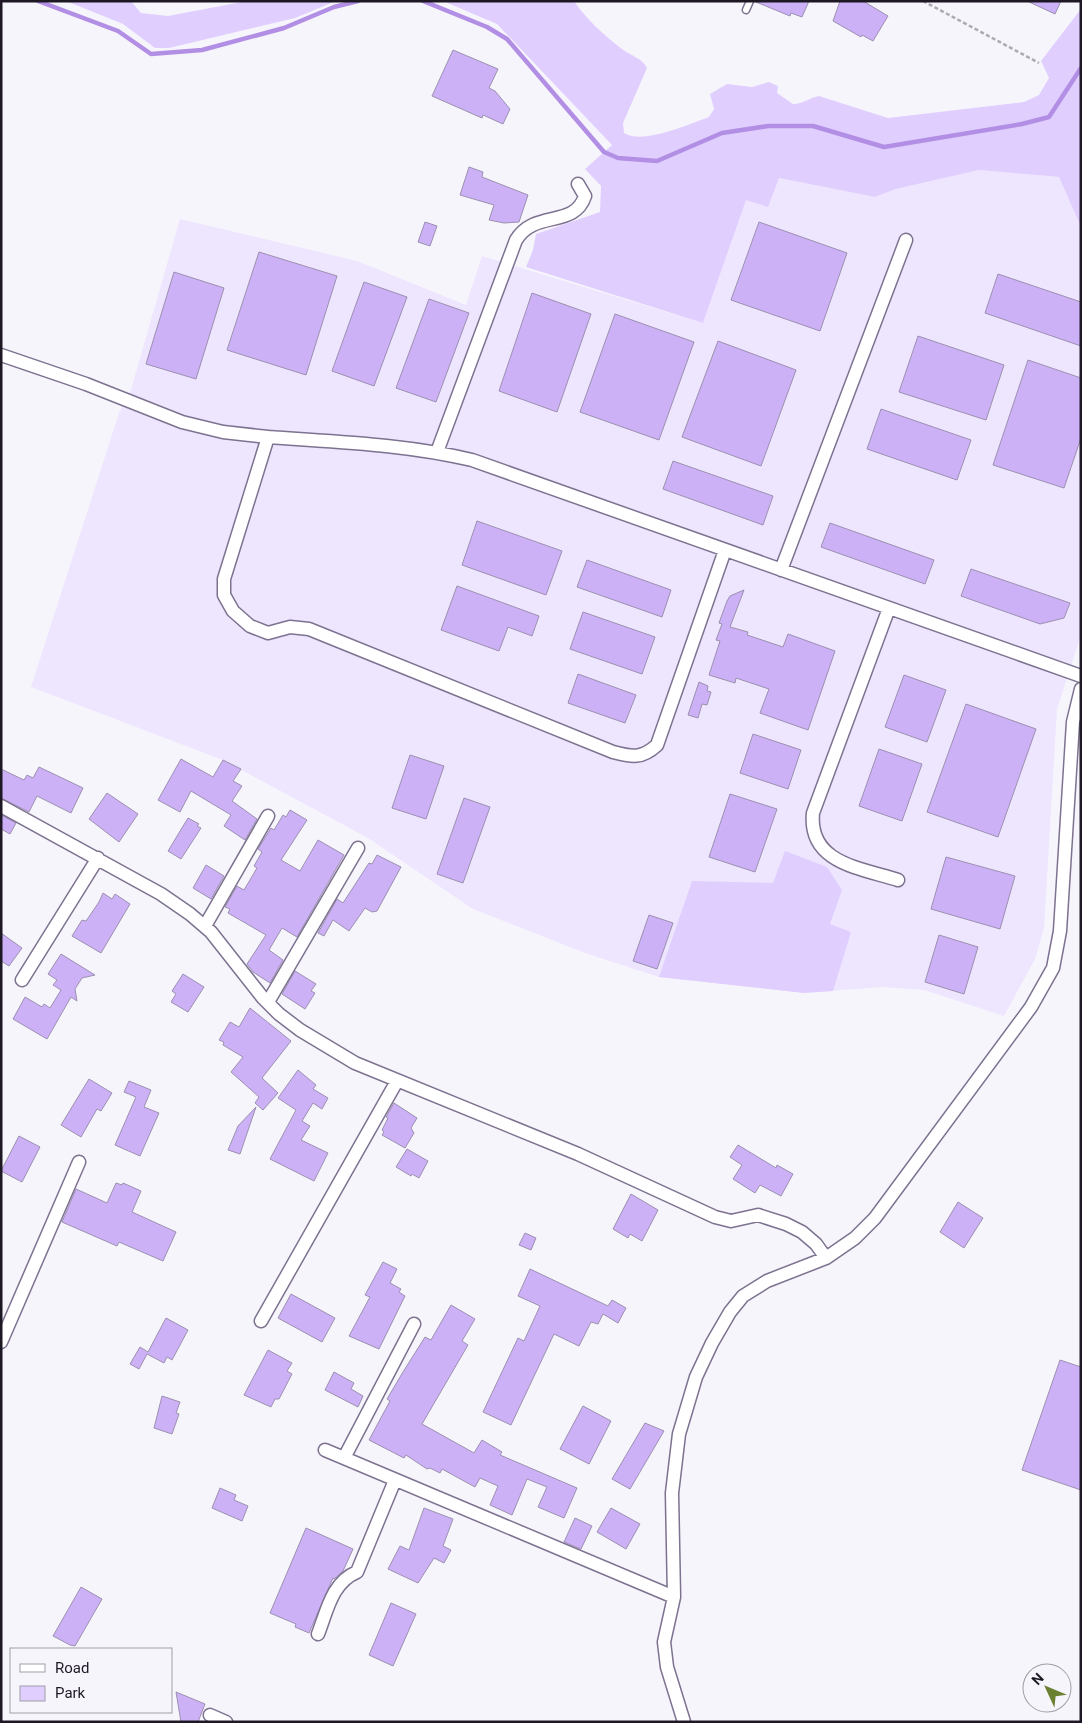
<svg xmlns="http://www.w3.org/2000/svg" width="1082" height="1723" font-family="Roboto,sans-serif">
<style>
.built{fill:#eee5fe}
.green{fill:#e0cffe}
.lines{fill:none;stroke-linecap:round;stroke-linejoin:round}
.stream{stroke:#b28fe5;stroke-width:4.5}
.building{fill:#cdb1f7;stroke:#9c90b0}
.lane-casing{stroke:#7d7290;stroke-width:9}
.street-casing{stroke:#7d7290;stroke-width:15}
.path{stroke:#adaab3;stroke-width:2.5;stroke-dasharray:4 2.5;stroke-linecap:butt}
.lane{stroke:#fff;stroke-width:6}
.street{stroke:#fff;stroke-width:12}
</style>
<rect width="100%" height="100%" fill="#f7f5fc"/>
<!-- built -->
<path class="built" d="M979,170L1059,177L1081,227V635L1057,709L1044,928L1035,959L1004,1016L924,990L882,987L804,993L659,977L588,954L473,909L368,838L223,760L31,687L119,413L130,393L180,219L357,261L466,305L482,256L703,323L746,199L779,178L875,197L896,189Z"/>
<!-- green -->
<path class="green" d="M66,1H131L141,13L168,16L247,1H336L295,18L169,48H155L123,24Z
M443,1H574C586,19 605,36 622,49C630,55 643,59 647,68L623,123L624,133C643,145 689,124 709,117L714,109L710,94L727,84L752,87L769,82L778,86L777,93L793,104C803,104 809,98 819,96L888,118L1024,102L1039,95L1049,78L1041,61L1081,9V227L1059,177L979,170L896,189L875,197L779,178L768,207L746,200L703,323L526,267L533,250L536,234L600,212L601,186L585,169L612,145L497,24Z
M785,851L827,867L842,890L830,924L851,932L833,991L804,993L659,977L692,881L773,883Z"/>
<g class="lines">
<!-- stream -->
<path class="stream" d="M38,1L118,31L151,54L202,50L284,28L334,7L358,1
M423,1L487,27L507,39L604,152L618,158L657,161L722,133L768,126H813L884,147L1022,124L1049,117L1081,68"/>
</g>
<!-- building -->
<path class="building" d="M764,1H809L802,17L791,13L790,16L756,2Z
M840,1H863L888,16L873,41L862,35L861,37L833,21Z
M1027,1H1061L1055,14Z
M453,50L498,69L489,88L495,91L510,109L503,124L483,115L482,118L432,96Z
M469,167L483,172L482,177L528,195L519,222L504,223L489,220L494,205L460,195Z
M425,222L437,226L430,246L418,242Z
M759,222L847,253L820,331L731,300Z
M259,252L337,276L306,375L227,350Z
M174,272L224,288L196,379L146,364Z
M998,274L1081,302V346L985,313Z
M364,282L407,297L374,386L332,371Z
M532,293L591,314L557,412L499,391Z
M429,299L469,313L436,402L396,388Z
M615,314L694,342L659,440L580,412Z
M918,336L1004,365L986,420L899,392Z
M718,341L796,370L761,466L682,437Z
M1028,360L1081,378V438L1064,488L993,465Z
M881,409L971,440L957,480L867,449Z
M673,461L773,496L763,525L663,489Z
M477,521L562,551L546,595L462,565Z
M830,523L934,560L925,584L821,547Z
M587,560L671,590L662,617L577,587Z
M971,569L1070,603L1064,618L1040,624L961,596Z
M457,586L539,616L532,636L508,627L499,651L441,630Z
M744,590L730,627L748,632L747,635L783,647L788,634L835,651L808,730L760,713L769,689L736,678L735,683L709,675L720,641L716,640L722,624L719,623L727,601L730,596Z
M583,612L655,637L642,674L570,649Z
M578,674L636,695L625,723L568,703Z
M904,675L946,690L927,742L885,727Z
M699,682L708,686L707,691L711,692L707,705L702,704L698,718L688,715Z
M966,704L1036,729L998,837L927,812Z
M753,734L801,750L788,789L740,773Z
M879,749L922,764L902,821L859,806Z
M410,755L444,766L426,819L392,808Z
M181,759L213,777L223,760L241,769L233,781L242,786L232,801L257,819L245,840L224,826L231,815L191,791L180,812L158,800Z
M39,767L83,788L71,813L37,796L29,812L1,798V769L24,780L27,775L33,778Z
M107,793L138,814L119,842L89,819Z
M730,794L777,809L755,872L709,857Z
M464,798L490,807L463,883L437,874Z
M290,810L307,820L281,860L300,871L318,840L344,855L297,937L282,928L269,950L283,960L270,983L253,972L247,964L266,935L228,913L230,909L225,907L237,886L244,890L257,868L254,866L262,852L258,849L271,828L274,830L283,815L286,817Z
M1,815L16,823L10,834L1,829Z
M188,818L199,824L197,826L201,828L181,859L168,851Z
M377,855L401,867L377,911L372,912L365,908L349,931L333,920L324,936L318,933L337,899L343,903L369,863L372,864Z
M946,857L1015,876L1000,929L931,909Z
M206,865L224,876L211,899L193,888Z
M103,893L112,899L115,894L130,904L101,953L72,936L82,920L86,921L99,902Z
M649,915L673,923L657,969L633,961Z
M1,933L22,948L9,966L1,961Z
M939,935L978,947L964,994L925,982Z
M61,954L95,975L82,978L75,989L77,1001L71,997L47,1039L13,1019L25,997L42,1007L44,1004L50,1008L61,990L53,985L57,980L48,974Z
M295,971L316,984L311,991L315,993L305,1009L282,994Z
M183,974L204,987L188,1012L171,1002L176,994L172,991Z
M250,1008L291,1041L262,1078L278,1093L263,1110L255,1103L259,1097L231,1072L243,1057L223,1045L224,1042L219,1040L230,1022L239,1027Z
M298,1070L316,1085L313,1089L328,1098L322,1109L313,1103L302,1121L310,1126L301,1140L328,1153L314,1181L270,1159L296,1110L278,1098Z
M89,1079L112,1093L101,1111L97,1109L81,1137L61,1125Z
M129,1081L151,1090L144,1107L159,1113L140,1156L115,1145L136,1097L124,1092Z
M394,1103L417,1118L411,1128L414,1133L405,1148L382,1135L384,1132L382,1130L388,1118L386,1117Z
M256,1107L240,1154L228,1150L238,1126Z
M19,1136L40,1147L22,1182L1,1171Z
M738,1145L776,1168L777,1165L793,1174L781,1196L760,1185L755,1193L733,1179L742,1165L730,1157Z
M407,1149L428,1161L419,1178L412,1174L411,1176L396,1167Z
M116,1183L122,1185L123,1183L141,1191L132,1212L176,1232L163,1261L119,1242L117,1246L62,1222L76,1189L107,1203Z
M631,1194L658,1210L642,1241L630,1234L628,1238L613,1229Z
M958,1202L983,1218L964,1248L940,1232Z
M525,1233L536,1238L531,1250L519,1245Z
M383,1262L397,1269L390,1283L401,1289L399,1292L405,1296L379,1349L349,1336L370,1297L365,1295Z
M530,1269L608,1306L612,1300L626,1308L618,1323L603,1314L598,1324L591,1322L579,1346L554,1334L511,1425L483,1412L518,1338L524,1341L540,1306L518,1296Z
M291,1294L335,1318L322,1342L278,1318Z
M451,1305L475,1319L462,1341L468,1345L422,1424L474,1453L482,1440L502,1452L500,1455L577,1488L564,1518L538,1507L547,1487L527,1479L512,1515L490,1505L498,1486L480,1478L475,1487L442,1469L440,1473L430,1468L427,1469L406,1455L404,1458L369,1440L390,1401L387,1399L403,1372L425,1337L431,1340Z
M166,1318L188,1330L172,1360L167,1357L164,1363L147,1354L139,1369L130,1364L140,1347L148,1352Z
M268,1350L292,1363L287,1371L292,1374L279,1399H275L271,1407L244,1395Z
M1060,1360L1081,1367V1490L1022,1470Z
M334,1372L354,1383L351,1389L363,1396L358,1407L325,1390Z
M162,1396L180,1402L176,1413L179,1414L172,1434L154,1428Z
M583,1406L611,1421L589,1464L560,1449Z
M645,1423L664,1431L630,1489L612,1479Z
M220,1488L236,1495L234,1500L248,1506L242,1521L212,1508Z
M424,1508L453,1519L443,1546L451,1550L444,1563L434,1558L418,1583L388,1569L400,1546L409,1550Z
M611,1508L640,1524L626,1549L597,1532Z
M575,1518L592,1526L581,1549L564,1542Z
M306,1528L353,1549L343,1571L334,1579L333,1578L309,1633L295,1627L296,1624L270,1613Z
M81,1587L102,1599L75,1646L70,1645L53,1636Z
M391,1603L416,1614L393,1666L369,1655Z
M176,1692L205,1704L198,1722H181Z"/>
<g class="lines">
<!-- lane casing -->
<g class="lane-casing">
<path id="lane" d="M746,10L750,1"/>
</g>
<!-- street casing -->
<g class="street-casing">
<path id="street" d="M1,355L86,384L182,422L223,432L268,437
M437,452L516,240C535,209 574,229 585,196L578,184
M725,550L657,745C642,759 632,757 613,752L309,629L290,627L268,633L250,626L233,611L224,595V579L268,437C336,442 405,444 472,460L1081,676
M781,570L906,240
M889,608L813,813C808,863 860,868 898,880
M1,806L161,894L190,914L211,932L263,998L279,1014L300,1030L355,1063L578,1154L715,1217L731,1221L758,1215L786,1224L802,1232L816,1244L826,1258
M205,926L268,816
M22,980L98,858
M268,1002L358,848
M261,1321L397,1081
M1,1342L79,1162
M325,1450L674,1597
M344,1458L414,1324
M318,1634C327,1611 332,1582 357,1572L395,1480
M210,1715L226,1722
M684,1722L667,1667L664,1642L674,1597L672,1493L679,1434L696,1377L712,1343L730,1312L743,1296L767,1281L826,1258L855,1238L875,1218L1031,1007L1053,968L1060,931L1073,722L1081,689"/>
</g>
<!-- path -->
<path class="path" d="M923,1L1039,63"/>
<!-- lane -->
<use href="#lane" class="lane"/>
<!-- street -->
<use href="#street" class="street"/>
</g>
<!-- border -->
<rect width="1082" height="1723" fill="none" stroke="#1d1824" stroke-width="5"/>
<!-- legend -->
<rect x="10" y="1648" width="162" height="65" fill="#f7f5fc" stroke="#a09da6"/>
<rect x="20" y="1664" width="25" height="8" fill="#ffffff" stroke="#a09da6"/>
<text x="55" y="1673" font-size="15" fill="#1d1824">Road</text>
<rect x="20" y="1686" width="25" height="15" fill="#e0cffe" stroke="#a09da6"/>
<text x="55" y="1698" font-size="15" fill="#1d1824">Park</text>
<!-- north arrow -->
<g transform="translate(1047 1688) rotate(314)"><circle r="24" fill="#f7f5fc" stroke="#a09da6"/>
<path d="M0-4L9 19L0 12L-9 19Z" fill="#6c8031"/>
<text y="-8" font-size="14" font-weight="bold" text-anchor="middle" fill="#1d1824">N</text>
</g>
</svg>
